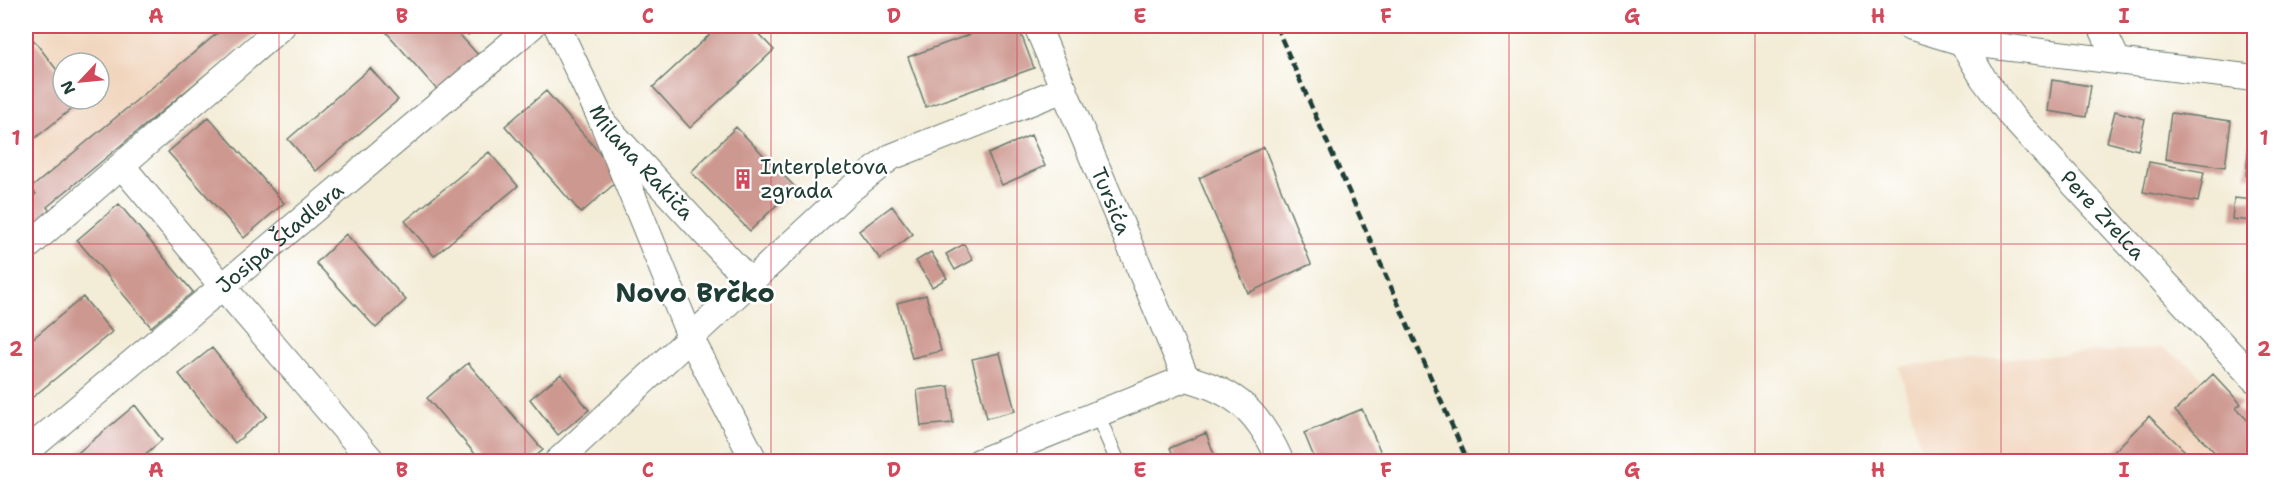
<svg xmlns="http://www.w3.org/2000/svg" width="2280" height="487" font-family="'Shantell Sans',sans-serif">
<style>
.built{fill:#f1d5bd;fill-rule:evenodd}
.building{fill:#cd9890}
.lines{fill:none;stroke-linecap:round;stroke-linejoin:round}
.service-casing{stroke:#697a6d;stroke-width:16}
.minor-casing{stroke:#697a6d;stroke-width:28}
.service{stroke:#fff;stroke-width:14}
.minor{stroke:#fff;stroke-width:26}
.rail{stroke:#1f3d34;stroke-width:4.5;stroke-dasharray:9 4.5;stroke-linecap:butt}
.grid{fill:none;stroke:#d1495b;stroke-width:1.5;stroke-opacity:0.55}
.labels{text-anchor:middle;dominant-baseline:central;stroke-width:5;stroke-linejoin:round;paint-order:stroke}
.street-label{font-size:21px;fill:#1f3d34;stroke:#fff}
.poi-label{font-size:21px;fill:#1f3d34;stroke:#fff;text-anchor:start}
.district-label{font-size:27px;font-weight:bold;fill:#1f3d34;stroke:#fff}
.neatline{fill:none;stroke:#d1495b;stroke-width:2}
.grid-label{font-size:20px;text-anchor:middle;font-weight:bold;fill:#d1495b}
</style>
<rect width="100%" height="100%" fill="#fff"/>
<filter id="ink" filterUnits="userSpaceOnUse"><feTurbulence type="fractalNoise" baseFrequency=".0167" numOctaves="2"/><feDisplacementMap in="SourceGraphic" scale="12" xChannelSelector="R" yChannelSelector="G"/><feConvolveMatrix kernelMatrix="1 2 1 2 8 2 1 2 1" color-interpolation-filters="sRGB"/></filter>
<filter id="wash" filterUnits="userSpaceOnUse"><feTurbulence type="fractalNoise" baseFrequency=".008" numOctaves="4" result="noise"/><feDisplacementMap in="SourceGraphic" scale="24" xChannelSelector="R" yChannelSelector="G"/><feGaussianBlur stdDeviation="1.35" result="paint"/><feColorMatrix in="noise" values="0 0 0 0 0 0 0 0 0 0 0 0 0 0 0 0 0 1.4 0 .05"/><feComposite in="paint" operator="in"/></filter>
<g filter="url(#wash)">
<rect width="100%" height="100%" fill="#f3ecd7"/>
<!-- built -->
<path class="built" d="M26,26H226L31,188L36,194L26,203ZM63,63H99V99H63Z
M2162,348L2191,366L2254,435V461H1924L1899,366Z"/>
<g id="blocks">
<!-- building -->
<path class="building" d="M226,26H264L47,207L51,212L26,233V203L36,194L31,188Z
M381,26H452L480,57L439,92Z
M460,26H479L468,35Z
M719,26H751L774,50L690,128L653,87Z
M993,26H1018L1034,68L926,107L908,57Z
M2017,26H2049L2048,32L2017,28Z
M2168,26H2203L2204,29L2169,33Z
M26,30L63,78V99H80L81,101L28,144L26,141Z
M370,68L398,100L316,171L288,139Z
M2052,80L2091,86L2086,117L2048,111Z
M546,91L621,178L581,213L505,126Z
M2115,111L2145,119L2138,150L2107,142Z
M2171,113L2231,121L2225,167L2165,159Z
M209,117L284,203L244,238L168,152Z
M736,127L795,187L750,231L691,172Z
M1031,135L1045,166L1002,185L988,154Z
M2249,141H2254V177L2246,176Z
M1264,147L1311,264L1248,293L1199,178Z
M489,152L518,186L434,256L405,221Z
M2149,162L2204,172L2198,202L2143,192Z
M2234,198L2254,200V221L2232,219Z
M119,204L193,292L151,327L77,240Z
M892,206L913,234L880,259L859,231Z
M346,234L406,300L376,328L316,263Z
M964,244L973,260L955,270L946,254Z
M931,252L947,278L932,287L916,261Z
M926,295L941,351L912,358L897,303Z
M83,297L112,332L28,401L26,398V344Z
M212,348L267,416L235,443L179,374Z
M1000,353L1015,411L987,418L972,359Z
M468,363L543,450L529,462H482L427,398Z
M561,374L589,410L558,435L530,399Z
M2213,374L2241,404L2236,408L2254,427V462H2224L2175,411Z
M949,386L953,423L921,426L917,390Z
M135,405L162,440L136,462H67Z
M1362,409L1385,462H1316L1304,433Z
M2149,416L2186,452L2176,462H2104Z
M1206,433L1217,462H1176L1170,448Z
M736,453L738,462H709V461Z"/>
</g>
</g>
<g filter="url(#ink)">
<use href="#blocks" fill-opacity="0" stroke="#697a6d" stroke-width="1.5"/>
<g class="lines">
<!-- service casing -->
<g class="service-casing">
<path id="service" d="M1097,414L1118,462"/>
</g>
<!-- minor casing -->
<g class="minor-casing">
<g id="minor">
<path id="s1" d="M557,26L603,123L751,283"/>
<path id="s2" d="M1037,26L1186,378"/>
<path d="M1909,26L1962,42L2254,78"/>
<path d="M2101,26L2117,60"/>
<path id="s3" d="M1962,42L1983,78L2012,117L2254,379"/>
<path d="M603,123L691,339L755,462"/>
<path d="M122,166L223,287L373,462"/>
<path d="M26,248L282,26"/>
<path id="s4" d="M26,452L532,26"/>
<path d="M557,462L848,191L891,157L1064,89"/>
<path d="M979,462L1186,378C1238,392 1259,413 1281,462"/>
</g>
</g>
<!-- service -->
<use href="#service" class="service"/>
<!-- minor -->
<use href="#minor" class="minor"/>
<!-- rail -->
<path class="rail" d="M1276,26L1468,462"/>
</g>
</g>
<!-- grid -->
<path class="grid" d="M279,26V462M525,26V462M771,26V462M1017,26V462M1263,26V462M1509,26V462M1755,26V462M2001,26V462M26,244H2254"/>
<!-- icons -->
<defs>
<g id="building-bare" transform="scale(1.62)"><path d="M-4-6H4V6H1V3H-1V6H-4ZM-2.5-4.3h1.7v1.8h-1.7ZM.8-4.3h1.7v1.8H.8ZM-2.5-1h1.7V.8h-1.7ZM.8-1h1.7V.8H.8Z" fill="#d1495b" stroke="#fff" stroke-width="2.5" paint-order="stroke"/></g>
</defs>
<g fill-rule="evenodd">
<use href="#building-bare" x="743" y="179"/>
</g>
<g class="labels">
<!-- street labels -->
<g class="street-label">
<text stroke="none"><textPath href="#s1" startOffset="162">Milana Rakiča</textPath></text>
<text stroke="none"><textPath href="#s2" startOffset="190">Tursića</textPath></text>
<text stroke="none"><textPath href="#s3" startOffset="224">Pere Zrelca</textPath></text>
<text stroke="none"><textPath href="#s4" startOffset="332">Josipa Štadlera</textPath></text>
</g>
<!-- poi labels -->
<g class="poi-label">
<text x="760" y="167">Interpletova<tspan x="760" dy="24">zgrada</tspan></text>
</g>
<!-- district labels -->
<g class="district-label">
<text x="695" y="292">Novo Brčko</text>
</g>
</g>
<!-- margin -->
<rect width="2280" height="487" fill="none" stroke="#fff" stroke-width="66"/>
<!-- north arrow -->
<g transform="translate(81 81) rotate(244)"><circle r="28" fill="#ffffff" stroke="#a5b1ae" stroke-width="1.5"/>
<path d="M0-4.5L10 22L0 15L-10 22Z" fill="#d1495b"/>
<text y="-9" font-size="16" font-weight="bold" text-anchor="middle" fill="#1f3d34">N</text>
</g>
<rect x="33" y="33" width="2214" height="421" class="neatline"/>
<g class="grid-label">
<text x="156" y="23">A</text>
<text x="402" y="23">B</text>
<text x="648" y="23">C</text>
<text x="894" y="23">D</text>
<text x="1140" y="23">E</text>
<text x="1386" y="23">F</text>
<text x="1632" y="23">G</text>
<text x="1878" y="23">H</text>
<text x="2124" y="23">I</text>
<text x="16" y="145">1</text>
<text x="2264" y="145">1</text>
<text x="16" y="356">2</text>
<text x="2264" y="356">2</text>
<text x="156" y="477">A</text>
<text x="402" y="477">B</text>
<text x="648" y="477">C</text>
<text x="894" y="477">D</text>
<text x="1140" y="477">E</text>
<text x="1386" y="477">F</text>
<text x="1632" y="477">G</text>
<text x="1878" y="477">H</text>
<text x="2124" y="477">I</text>
</g>
</svg>
